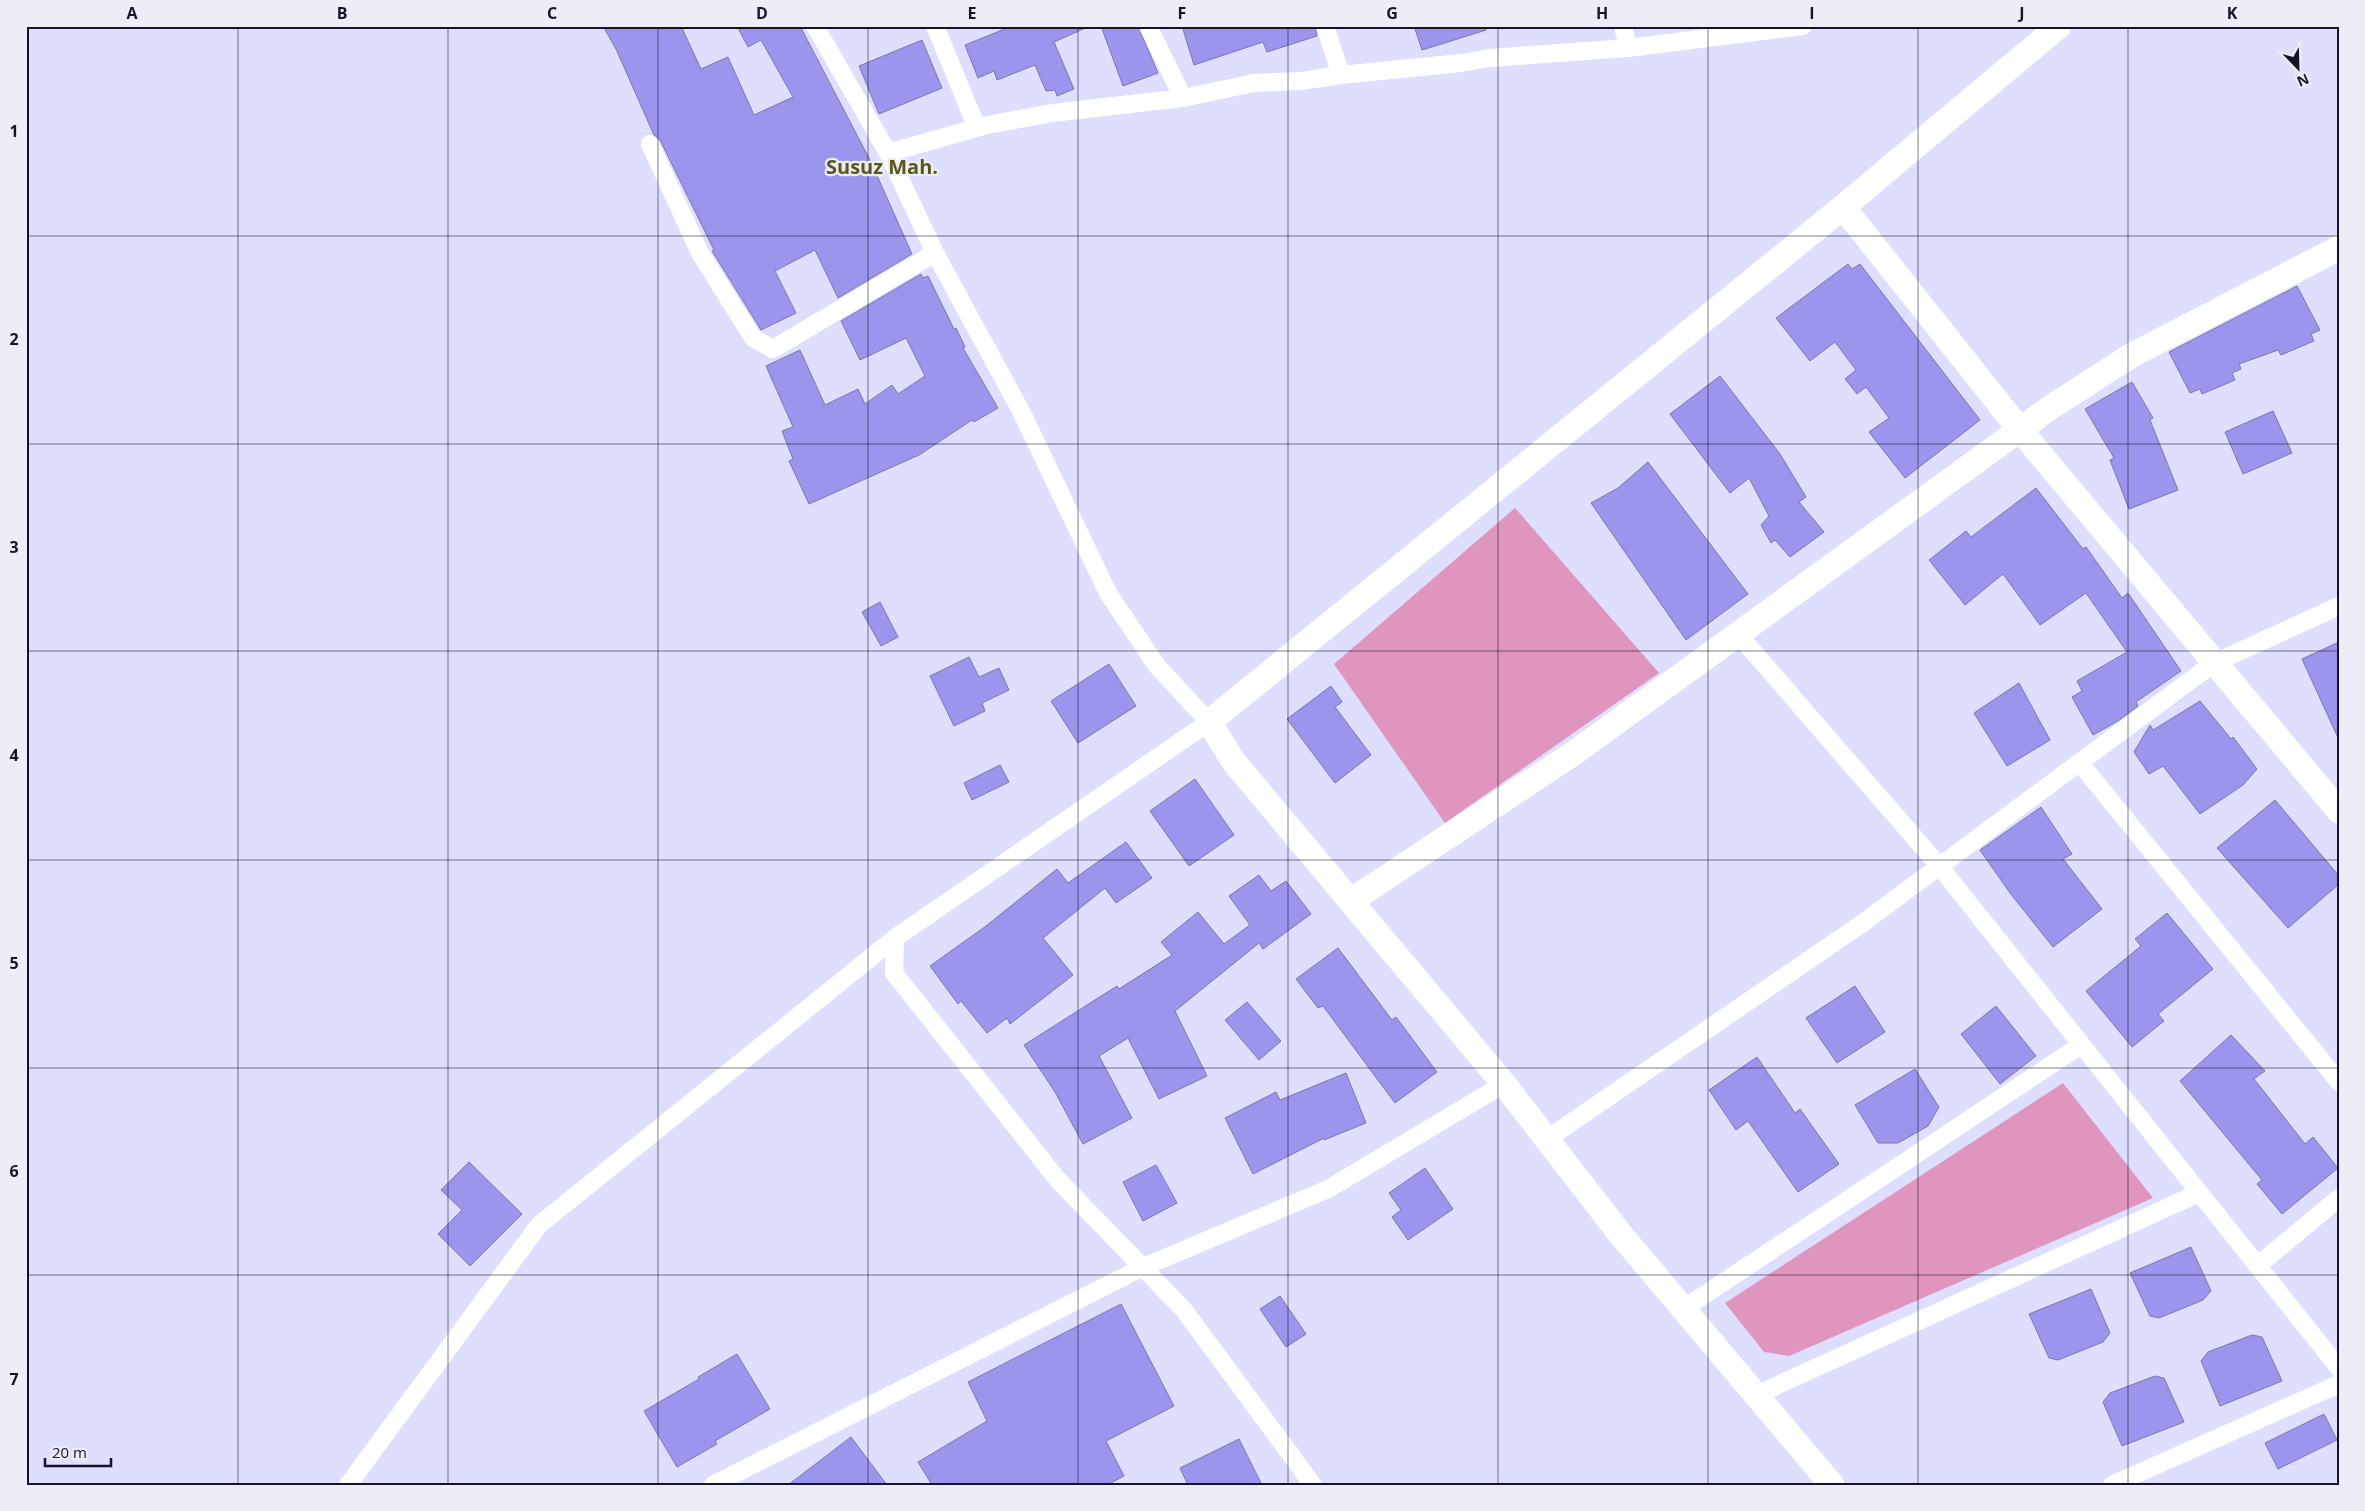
<svg xmlns="http://www.w3.org/2000/svg" width="2365" height="1511" font-family="'Open Sans',sans-serif">
<style>
.green{fill:#df95bd}
.building{fill:#9c95ee;stroke:#7a78a8}
.lines{fill:none;stroke-linecap:round;stroke-linejoin:round}
.street{stroke:#fff;stroke-width:18}
.secondary{stroke:#fff;stroke-width:25}
.grid{fill:none;stroke:#151326;stroke-width:1;stroke-opacity:0.55}
.labels{text-anchor:middle;dominant-baseline:central;stroke-width:4.5;stroke-linejoin:round;paint-order:stroke}
.district-label{font-size:20px;font-weight:bold;fill:#5a571b;stroke:#ededf8}
.neatline{fill:none;stroke:#151326;stroke-width:2}
.grid-label{font-size:16px;text-anchor:middle;font-weight:bold;fill:#151326}
</style>
<rect width="100%" height="100%" fill="#dedefe"/>
<!-- green -->
<path class="green" d="M1515,508L1659,673L1445,823L1334,664Z
M2063,1083L2153,1198L1789,1356L1764,1352L1725,1303Z"/>
<!-- building -->
<path class="building" d="M603,26H681L701,69L728,57L754,115L793,97L761,40L748,47L737,26H800L871,162L912,254L838,298L815,250L775,271L796,313L761,330L712,251L714,250L660,140L654,135L616,49Z
M1012,26H1090L1054,42L1074,89L1057,96L1055,90L1046,91L1035,65L997,80L994,71L978,78L965,45Z
M1101,26H1138L1158,73L1123,86Z
M1182,26H1315L1317,36L1267,52L1263,42L1194,65Z
M1414,26H1485L1486,30L1422,50Z
M922,40L942,88L879,114L859,66Z
M1848,264L1852,269L1860,264L1980,420L1905,478L1869,432L1889,418L1866,387L1857,394L1845,379L1856,370L1835,342L1810,361L1776,318Z
M921,274L923,278L928,276L954,329L956,328L965,347L963,348L998,408L974,422L972,420L919,455L809,504L789,461L793,459L782,431L793,427L766,366L800,350L825,405L858,389L865,404L892,385L898,394L925,376L906,338L860,360L841,321Z
M2297,286L2320,330L2311,334L2314,341L2281,355L2278,350L2239,364L2241,369L2232,373L2235,380L2202,394L2200,389L2190,393L2169,352Z
M1720,376L1780,454L1806,497L1799,502L1824,532L1790,557L1775,540L1771,543L1761,525L1769,516L1749,478L1730,493L1670,414Z
M2132,382L2153,418L2150,420L2178,490L2129,509L2110,460L2114,458L2085,409Z
M2273,411L2292,453L2243,474L2225,432Z
M1648,462L1748,594L1686,640L1591,503L1618,488Z
M2036,488L2083,549L2086,547L2122,598L2128,593L2181,671L2136,702L2138,706L2118,721L2093,735L2072,697L2082,691L2077,681L2127,652L2086,593L2040,625L2003,574L1965,605L1929,560L1966,531L1971,537Z
M880,602L898,637L881,646L862,612Z
M2339,642V740L2302,659Z
M969,657L979,677L999,668L1009,690L982,703L985,711L954,726L930,676Z
M1109,664L1136,706L1078,743L1051,701Z
M2019,683L2050,740L2007,766L1974,713Z
M1331,686L1342,702L1335,707L1371,755L1335,783L1287,719Z
M2200,701L2231,739L2233,737L2257,769L2243,785L2200,814L2163,766L2149,774L2134,752L2150,725L2153,730Z
M1000,765L1009,782L972,800L964,783Z
M1195,779L1234,835L1189,866L1150,811Z
M2275,800L2339,876V884L2288,928L2217,848Z
M2041,807L2072,854L2063,859L2102,909L2053,947L2010,893L1980,850Z
M1126,842L1152,878L1116,903L1105,888L1043,938L1073,975L1010,1024L1007,1018L987,1033L961,1001L958,1004L930,966L986,926L1057,869L1068,883Z
M1259,875L1271,891L1286,881L1311,914L1263,949L1259,943L1175,1011L1207,1076L1159,1099L1128,1038L1099,1056L1132,1118L1083,1144L1055,1092L1024,1045L1117,986L1119,989L1172,955L1161,942L1198,912L1224,944L1250,925L1229,896Z
M2167,913L2213,969L2158,1014L2164,1021L2132,1047L2086,991L2141,946L2135,939Z
M1338,948L1392,1020L1396,1017L1437,1072L1395,1103L1323,1006L1318,1008L1296,979Z
M1855,986L1885,1032L1837,1063L1806,1018Z
M1247,1002L1281,1041L1259,1060L1225,1020Z
M1996,1006L2036,1056L2000,1084L1961,1034Z
M2231,1035L2265,1071L2254,1079L2305,1144L2313,1137L2338,1168L2282,1214L2257,1184L2262,1180L2180,1081Z
M1757,1057L1795,1113L1800,1109L1839,1164L1798,1192L1748,1121L1736,1130L1709,1090Z
M1915,1069L1939,1107L1928,1126L1898,1143H1878L1855,1105Z
M1346,1073L1366,1123L1324,1140V1138L1253,1174L1225,1118L1276,1092L1280,1100Z
M469,1162L522,1214L470,1266L438,1234L462,1210L441,1190Z
M1156,1165L1177,1203L1143,1221L1123,1182Z
M1425,1168L1453,1209L1408,1240L1392,1217L1401,1210L1389,1193Z
M2191,1247L2211,1291L2203,1300L2159,1318L2150,1316L2130,1273Z
M2091,1289L2110,1333L2103,1342L2058,1360L2049,1358L2029,1314Z
M1280,1296L1306,1334L1286,1347L1260,1309Z
M1121,1304L1174,1406L1106,1441L1124,1476L1107,1485H932L918,1462L987,1421L968,1382Z
M2252,1335L2262,1337L2282,1381L2220,1406L2201,1361L2208,1352Z
M737,1354L770,1409L715,1441L717,1444L677,1467L644,1411L699,1379L698,1377Z
M2155,1376L2164,1378L2184,1422L2122,1446L2103,1402L2110,1393Z
M2324,1414L2337,1440L2278,1469L2265,1443Z
M851,1437L887,1485H788Z
M1239,1439L1262,1485H1188L1180,1468Z"/>
<g class="lines">
<!-- street -->
<path class="street" d="M815,26L888,153L935,253L1021,411L1108,593L1157,666L1209,722L895,938L894,973L1058,1180L1184,1310L1313,1485
M935,26L977,128
M1148,26L1183,98
M1325,26L1341,75
M1623,26L1628,48
M650,144L700,253L753,338L773,349L935,253
M888,153L987,125L1052,113L1183,98L1254,83L1301,81L1341,75L1461,63L1490,58L1628,48L1803,26
M1737,633L1940,867L2339,1368
M2080,763L2339,1082
M1547,1139L1860,925L2214,663L2339,606
M2257,1266L2339,1198
M1683,1309L2081,1045
M1756,1395L2199,1193
M348,1485L539,1225L895,938
M713,1485L1141,1268L1328,1189L1504,1084
M2112,1485L2339,1384"/>
<!-- secondary -->
<path class="secondary" d="M1843,207L2020,430L2339,811
M1352,900L1574,753L2051,407L2132,355L2339,248
M1832,1485L1621,1235L1504,1084L1234,762L1209,722L1843,207L2059,26"/>
</g>
<!-- grid -->
<path class="grid" d="M238,26V1485M448,26V1485M658,26V1485M868,26V1485M1078,26V1485M1288,26V1485M1498,26V1485M1708,26V1485M1918,26V1485M2128,26V1485M26,236H2339M26,444H2339M26,651H2339M26,860H2339M26,1068H2339M26,1275H2339"/>
<g class="labels">
<!-- district labels -->
<g class="district-label">
<text x="882" y="166">Susuz Mah.</text>
</g>
</g>
<!-- border -->
<rect width="2365" height="1511" fill="none" stroke="#ededf8" stroke-width="55"/>
<!-- north arrow -->
<g transform="translate(2298 68) rotate(157)" stroke="#ededf8" stroke-width="4" paint-order="stroke">
<path d="M0-4L9 19L0 12L-9 19Z" fill="#151326"/>
<text y="-8" font-size="14" font-weight="bold" text-anchor="middle" fill="#151326">N</text>
</g>
<!-- scale -->
<path d="M45 1458v8h66v-8" fill="none" stroke="#151326" stroke-width="2.5"/>
<text x="52" y="1458" font-size="15" fill="#151326" stroke="#ededf8" stroke-width="4" paint-order="stroke">20 m</text>
<rect x="28" y="28" width="2310" height="1456" class="neatline"/>
<g class="grid-label">
<text x="132" y="19">A</text>
<text x="342" y="19">B</text>
<text x="552" y="19">C</text>
<text x="762" y="19">D</text>
<text x="972" y="19">E</text>
<text x="1182" y="19">F</text>
<text x="1392" y="19">G</text>
<text x="1602" y="19">H</text>
<text x="1812" y="19">I</text>
<text x="2022" y="19">J</text>
<text x="2232" y="19">K</text>
<text x="14" y="137">1</text>
<text x="14" y="345">2</text>
<text x="14" y="553">3</text>
<text x="14" y="761">4</text>
<text x="14" y="969">5</text>
<text x="14" y="1177">6</text>
<text x="14" y="1385">7</text>
</g>
</svg>
